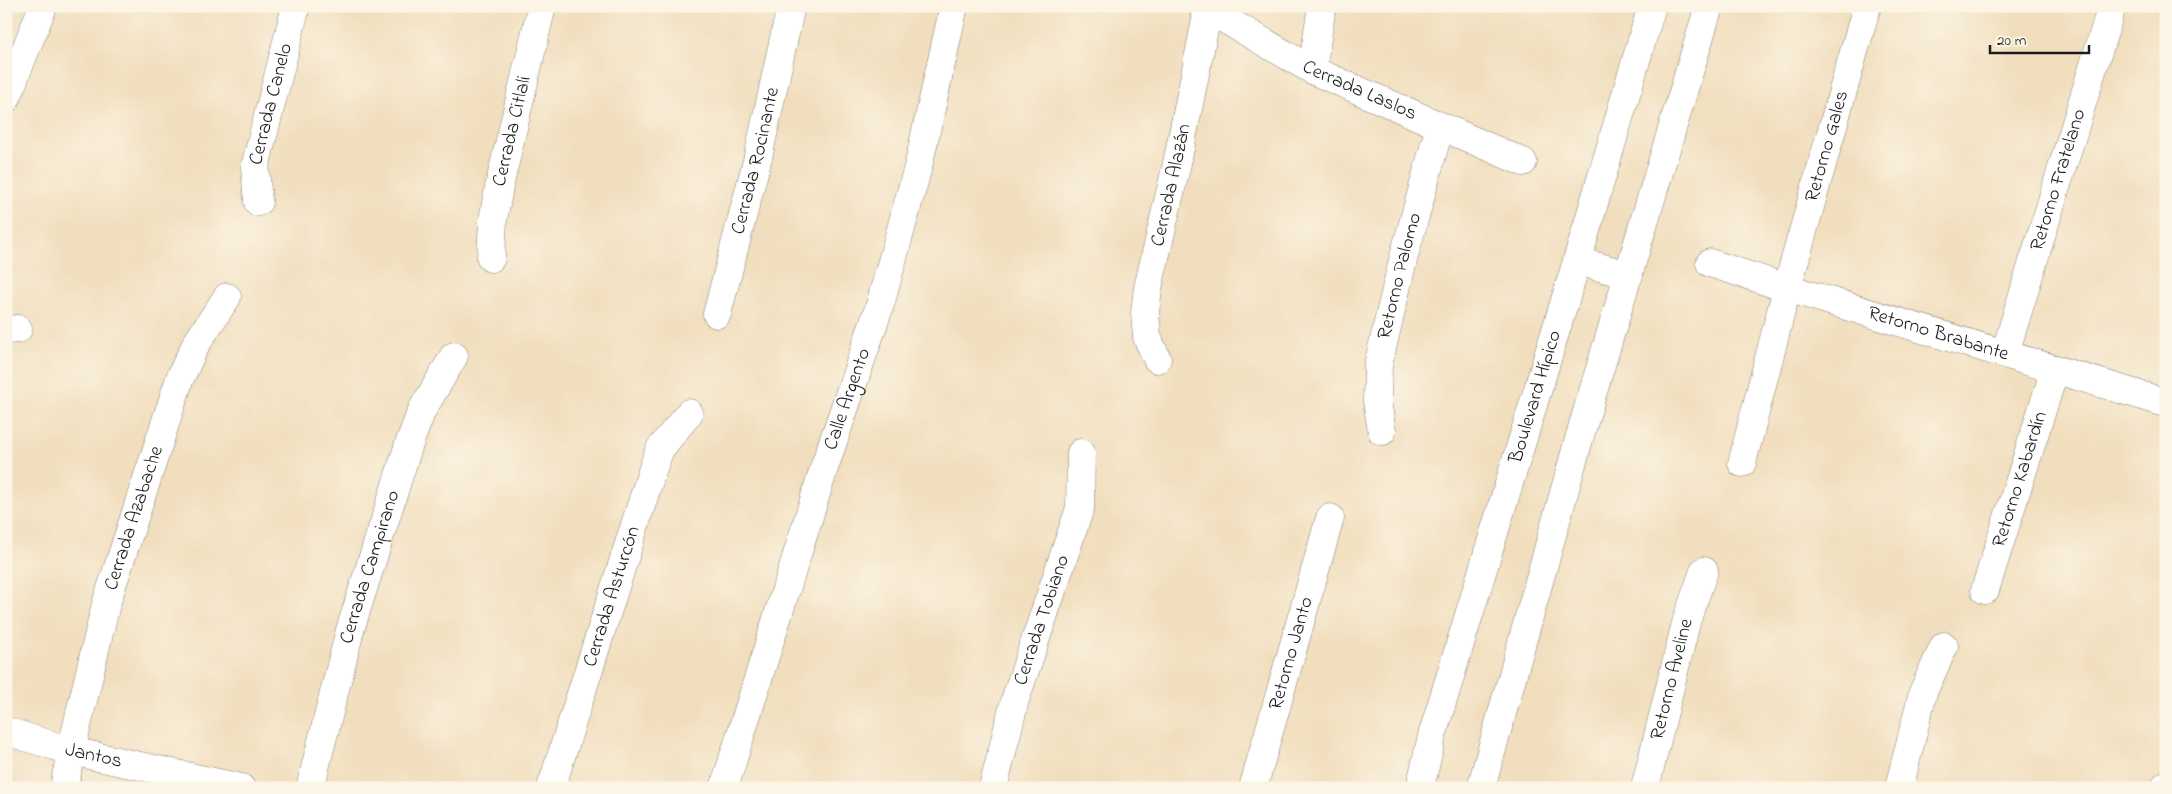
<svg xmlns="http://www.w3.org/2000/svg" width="2172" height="794" font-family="'Indie Flower',sans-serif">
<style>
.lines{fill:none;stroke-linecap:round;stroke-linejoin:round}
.street-casing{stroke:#867d6d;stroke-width:29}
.secondary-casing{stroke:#867d6d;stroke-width:29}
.street{stroke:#fff;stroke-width:28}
.secondary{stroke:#fff;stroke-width:28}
.labels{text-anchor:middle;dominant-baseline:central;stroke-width:5;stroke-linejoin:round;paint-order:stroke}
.street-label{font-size:20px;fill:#1c1c1c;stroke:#fcf5e5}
</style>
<rect width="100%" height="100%" fill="#fcf5e5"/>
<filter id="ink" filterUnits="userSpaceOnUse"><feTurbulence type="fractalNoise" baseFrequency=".02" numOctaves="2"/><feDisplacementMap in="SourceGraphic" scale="10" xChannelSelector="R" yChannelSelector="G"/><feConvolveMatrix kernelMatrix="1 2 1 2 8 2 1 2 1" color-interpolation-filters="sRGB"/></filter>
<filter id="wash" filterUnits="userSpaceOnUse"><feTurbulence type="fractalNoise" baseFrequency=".0096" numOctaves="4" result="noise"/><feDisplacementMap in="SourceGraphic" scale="20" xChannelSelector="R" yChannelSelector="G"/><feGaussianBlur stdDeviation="1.12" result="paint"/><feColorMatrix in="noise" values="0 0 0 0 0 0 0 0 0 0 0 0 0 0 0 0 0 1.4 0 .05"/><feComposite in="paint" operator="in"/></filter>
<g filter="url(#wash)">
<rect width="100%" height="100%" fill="#f1debe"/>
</g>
<g filter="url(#ink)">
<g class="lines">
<!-- street casing -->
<g class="street-casing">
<g id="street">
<path id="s1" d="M1202,6L1312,70L1523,162"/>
<path d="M1312,70L1322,6"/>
<path d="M6,99L43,6"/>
<path id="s2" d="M258,202L255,167L296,6"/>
<path id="s3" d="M491,258L493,220L499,187L542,6"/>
<path id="s4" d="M1710,263L1787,288L2166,403"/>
<path id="s5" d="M717,314L759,153L791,6"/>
<path d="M6,330L18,329"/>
<path id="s6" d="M2005,353L2112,6"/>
<path id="s7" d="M1157,359L1147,337L1145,313L1148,288L1177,163L1208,10"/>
<path id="s8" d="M1382,431L1377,401L1378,365L1404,256L1440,126"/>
<path id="s9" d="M1742,463L1787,288L1867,6"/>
<path id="s10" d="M1985,590L2055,369"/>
<path id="s11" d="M6,731L71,751L241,788"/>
<path id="s12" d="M64,788L71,751L106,604L180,378L196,344L227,297"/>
<path id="s13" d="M310,788L350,630L409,444L422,410L454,356"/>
<path id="s14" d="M551,788L654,465L660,449L689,413"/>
<path id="s15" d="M724,788L825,465L880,305L918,167L954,6"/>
<path id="s16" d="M993,788L1015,700L1080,508L1081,453"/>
<path id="s17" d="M1253,788L1330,518"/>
<path id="s18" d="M1645,788L1687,619L1704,571"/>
<path d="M1899,788L1923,692L1944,646"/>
<path d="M2165,788L2166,785"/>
</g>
</g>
<!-- secondary casing -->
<g class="secondary-casing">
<g id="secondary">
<path d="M1577,261L1629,275"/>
<path id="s19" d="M1420,788L1432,736L1577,261L1652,6"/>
<path d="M1481,788L1583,425L1709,6"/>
</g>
</g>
<!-- street -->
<use href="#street" class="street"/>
<!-- secondary -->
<use href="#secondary" class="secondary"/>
</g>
</g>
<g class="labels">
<!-- street labels -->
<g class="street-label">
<text stroke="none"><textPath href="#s1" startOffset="179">Cerrada Laslos</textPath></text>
<text stroke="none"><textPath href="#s2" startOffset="100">Cerrada Canelo</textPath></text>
<text stroke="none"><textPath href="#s3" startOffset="129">Cerrada Citlali</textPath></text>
<text stroke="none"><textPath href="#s9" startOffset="328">Retorno Gales</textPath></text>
<text stroke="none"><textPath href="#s5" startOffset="158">Cerrada Rocinante</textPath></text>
<text stroke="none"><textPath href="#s6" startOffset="181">Retorno Fratelano</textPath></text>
<text stroke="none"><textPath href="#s7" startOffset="179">Cerrada Alazán</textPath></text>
<text stroke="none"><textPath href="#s8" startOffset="158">Retorno Palomo</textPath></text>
<text stroke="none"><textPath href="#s4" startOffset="239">Retorno Brabante</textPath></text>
<text stroke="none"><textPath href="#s19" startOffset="408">Boulevard Hípico</textPath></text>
<text stroke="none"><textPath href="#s15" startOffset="408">Calle Argento</textPath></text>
<text stroke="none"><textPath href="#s10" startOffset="116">Retorno Kabardín</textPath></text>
<text stroke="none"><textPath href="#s12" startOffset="279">Cerrada Azabache</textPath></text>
<text stroke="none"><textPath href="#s13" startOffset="229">Cerrada Campirano</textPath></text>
<text stroke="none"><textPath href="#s14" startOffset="201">Cerrada Asturcón</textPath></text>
<text stroke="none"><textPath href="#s16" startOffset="175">Cerrada Tobiano</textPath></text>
<text stroke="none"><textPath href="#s17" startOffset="140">Retorno Janto</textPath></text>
<text stroke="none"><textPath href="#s18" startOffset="112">Retorno Aveline</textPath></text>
<text stroke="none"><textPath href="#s11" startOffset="91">Jantos</textPath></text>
</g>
</g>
<!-- margin -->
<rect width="2172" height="794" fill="none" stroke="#fcf5e5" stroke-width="25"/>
<!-- scale -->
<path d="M1990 45v8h99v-8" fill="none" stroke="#1c1c1c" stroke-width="2.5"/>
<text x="1997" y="45" font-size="15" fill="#1c1c1c" stroke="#fcf5e5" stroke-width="4" paint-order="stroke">20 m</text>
</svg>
